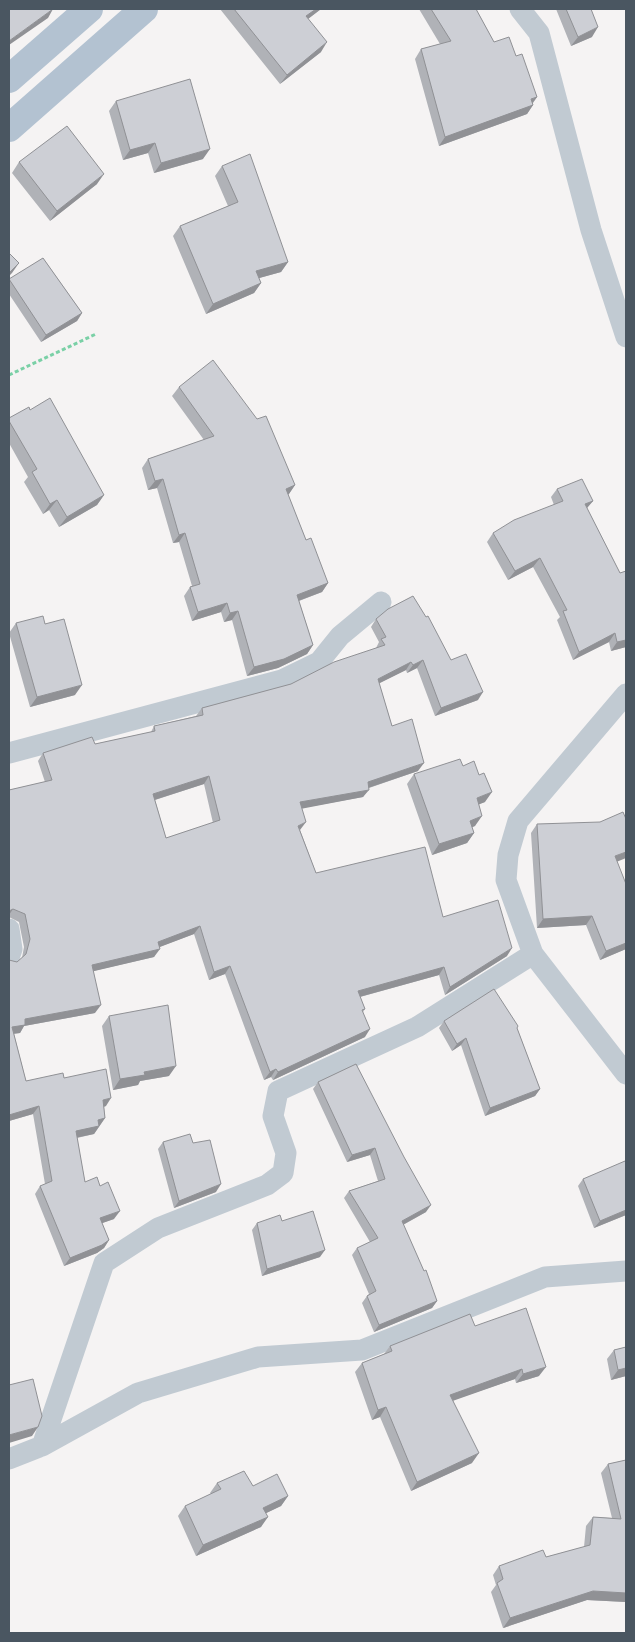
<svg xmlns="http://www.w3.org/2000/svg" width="635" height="1642" font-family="Arial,sans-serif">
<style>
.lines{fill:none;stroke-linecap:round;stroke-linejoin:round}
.path{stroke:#7ad0a6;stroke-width:3;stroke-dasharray:4 2.5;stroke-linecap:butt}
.minor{stroke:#c1cad2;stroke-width:21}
.primary{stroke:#b3c2d1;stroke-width:28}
.wall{fill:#b0b2b7;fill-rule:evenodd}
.shaded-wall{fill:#909195}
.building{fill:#cdcfd5;stroke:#909195;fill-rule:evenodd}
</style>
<rect width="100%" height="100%" fill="#f5f3f3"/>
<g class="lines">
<!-- path -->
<path class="path" d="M9,375L96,334"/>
<!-- minor -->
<path class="minor" d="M520,9L539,33L591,230L626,337
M626,694L518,821L508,855L506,880L533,954L626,1074
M9,753L282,680L319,662L340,636L381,602
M9,929L12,949L9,958
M42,1446L138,1393L258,1357L362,1350L545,1277L626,1271
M9,1459L42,1446L104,1263L158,1228L267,1185L283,1173L286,1153L273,1116L278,1091L417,1027L533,954"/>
<!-- primary -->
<path class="primary" d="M9,79L89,9
M9,128L144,9"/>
</g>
<!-- wall -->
<path class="wall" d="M220,9H321L308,19L321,52L280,84Z
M419,9H476L494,42L516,56L537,97L533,103V105L527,114L439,146L415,59L421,49L440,44Z
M556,9H591L592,37L571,46Z
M116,101L203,159L154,173L148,153L123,160L109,111Z
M19,162L97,184L50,221L12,173Z
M222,166L288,262L281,272L259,278L261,283L254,293L206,314L173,236L180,226L228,206L215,176Z
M43,258L82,313L77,321L41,342L9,294V280Z
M179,387L295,485L288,495L306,540L328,583L322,592L299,601L313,645L307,654L278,668L247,676L232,620L224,622L221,612L192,621L184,596L190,587L192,586L179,542L173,543L157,488L148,490L142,468L148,459L204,440L172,396Z
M30,410L104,495L97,505L59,527L49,510L43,514L24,482L28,477L9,443V418Z
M557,489L593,501L587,508L620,573L626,571V647L611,651L609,642L573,660L557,620L560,617L533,567L508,580L487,542L493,533L554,505L551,497Z
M376,619L451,660L478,700L435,716L417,668L407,673L406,670L379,683L392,726L418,771L369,788L363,797L302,808L300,830L316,873L443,917L507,956L445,995L439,975L360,997L365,1009L363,1012L365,1037L273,1080L271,1077L264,1080L225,974L209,980L194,934L159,947L154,957L93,971L95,1013L24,1026L20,1033L14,1034L26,1081L64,1078L106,1106L104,1107L105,1118L94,1134L77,1138L85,1182L114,1219L102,1223L109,1240L104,1248L97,1253L64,1266L35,1194L40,1186L45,1184L33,1114L9,1121V960L17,962L22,958L24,947L19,922L9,917V790L45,782L38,761L43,753L95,744L151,732L154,726L196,716L202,708L291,684L376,648L379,642L371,627ZM204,784L213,823L166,838L155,800Z
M16,623L75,695L30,707L9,633Z
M414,774L485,802L479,804L475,826L472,827L474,833L467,843L432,855L407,784Z
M537,824L617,862L626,949L600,960L586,925L537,928L531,833Z
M109,1016L169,1076L140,1081L138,1085L113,1090L102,1026Z
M444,1021L517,1028L540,1089L535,1096L485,1116L461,1045L452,1051L439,1028Z
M356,1064L426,1212L403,1225L437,1301L432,1308L374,1332L362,1303L367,1296L369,1294L352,1255L357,1248L370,1242L344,1198L349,1191L378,1181L370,1155L347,1162L313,1089L318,1082Z
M163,1142L193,1143L216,1192L174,1208L158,1149Z
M626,1164V1215L594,1228L578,1186L583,1179Z
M282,1221L320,1257L262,1276L252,1230L257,1223Z
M475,1326L539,1376L516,1383L515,1379L453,1400L472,1463L411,1491L380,1417L372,1420L355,1372L362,1363L384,1354L390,1346Z
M626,1347V1376L611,1380L607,1359L614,1350Z
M626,1460V1602L587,1600L503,1628L491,1592L496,1585L493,1575L499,1566L546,1557L584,1547L586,1526L593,1517L612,1518L601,1473L608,1464Z
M217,1483L253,1486L288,1496L281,1506L266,1513L261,1527L196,1556L178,1516L185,1506L211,1494L210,1493Z"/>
<!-- shaded-wall -->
<path class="shaded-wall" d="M53,9L48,18L9,45V41Z
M316,9H321L300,25L306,16Z
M598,27L592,37L571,46L578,37Z
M327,42L321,52L280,84L287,75Z
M537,97L531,105H533L527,114L439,146L445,137Z
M155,143L148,153L123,160L130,150Z
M210,149L203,159L154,173L161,163Z
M104,174L97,184L50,221L57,211Z
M288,262L281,272L249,281L256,271Z
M19,263L12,273L9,276V273Z
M261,283L254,293L206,314L213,304Z
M82,313L77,321L41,342L46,335Z
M163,479L157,488L148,490L155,481Z
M295,485L289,494L280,498L286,489Z
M104,495L97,505L59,527L67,517Z
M57,500L49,510L43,514L50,504Z
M593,501L586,509L585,504Z
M185,533L179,542L173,543L179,535Z
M540,558L533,567L508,580L515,571Z
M328,583L322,592L290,604L297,595Z
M227,603L221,612L192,621L198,612Z
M238,611L232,620L224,622L230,613Z
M615,633L609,642L573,660L579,652Z
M626,640V647L611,651L617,642Z
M313,645L307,654L278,668L247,676L254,667Z
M423,660L417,668L407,673L413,665Z
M411,662L406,670L372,687L378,679Z
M82,685L75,695L30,707L37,697Z
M483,692L478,700L435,716L441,708Z
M424,763L418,771L362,790L368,782Z
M209,776L204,784L148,802L153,794Z
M369,790L363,797L295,810L300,802Z
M492,792L485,802L470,808L477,798Z
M482,816L475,826L463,831L470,821Z
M306,822L300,830L298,826Z
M474,833L467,843L432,855L439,844Z
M626,852V858L609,865L615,856Z
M13,909L9,915V911Z
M592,916L586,925L537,928L543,919Z
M200,926L194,934L152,950L158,942Z
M626,943V949L600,960L606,951Z
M512,948L507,956L445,995L450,987Z
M160,949L154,957L86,973L92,965Z
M230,966L225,974L209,980L214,972Z
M444,967L439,975L352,999L358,991Z
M101,1005L95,1013L24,1026L20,1033L9,1034L12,1027L25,1019Z
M370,1029L365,1037L273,1080L278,1072Z
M466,1038L461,1045L452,1051L457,1044Z
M176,1066L169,1076L140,1081L138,1085L113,1090L120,1079L144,1072Z
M276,1069L271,1077L264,1080L270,1072Z
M540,1089L535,1096L485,1116L490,1108Z
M111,1098L106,1106L97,1108L103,1100Z
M39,1106L33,1114L9,1121V1115Z
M105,1118L94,1134L70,1139L76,1131L98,1120Z
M375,1148L370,1155L347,1162L352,1155Z
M221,1184L216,1192L174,1208L179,1201Z
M431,1205L426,1212L397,1228L402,1221Z
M626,1210V1215L594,1228L600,1221Z
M120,1211L114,1219L94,1226L100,1218Z
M109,1240L104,1248L97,1253L64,1266L70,1258Z
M325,1250L320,1257L262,1276L267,1269Z
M437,1301L432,1308L374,1332L379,1325Z
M546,1367L539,1376L516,1383L523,1374Z
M626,1368V1376L611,1380L618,1370Z
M522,1369L515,1379L444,1404L450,1395Z
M386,1407L380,1417L372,1420L378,1410Z
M38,1427L32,1436L9,1443V1435Z
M479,1453L472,1463L411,1491L417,1482Z
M288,1496L281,1506L256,1518L263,1508Z
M268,1517L261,1527L196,1556L203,1545Z
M593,1591L626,1593V1602L587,1600L503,1628L510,1618Z"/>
<!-- building -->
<path class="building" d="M9,9H53L9,41Z
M234,9H316L306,16L327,42L287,75Z
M431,9H476L494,42L509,37L516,56L522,54L537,97L531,99L533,105L445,137L421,49L451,41Z
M566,9H591L598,27L578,37Z
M190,79L210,149L161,163L155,143L130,150L116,101Z
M67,126L104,174L57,211L19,162Z
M250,154L288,262L256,271L261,283L213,304L180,226L238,202L222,166Z
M9,253L19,263L9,273Z
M43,258L82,313L46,335L9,279Z
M213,360L257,419L266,416L295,485L286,489L306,540L311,538L328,583L297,595L313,645L284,659L254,667L238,611L230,613L227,603L198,612L190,587L200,584L185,533L179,535L163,479L155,481L148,459L214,436L179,387Z
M50,398L104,495L67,517L57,500L50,504L32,472L37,469L9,421V418L29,407L30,410Z
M582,479L593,501L585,504L620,573L626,571V640L617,642L615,633L579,652L563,611L567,610L540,558L515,571L493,533L514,520L563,501L557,489Z
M413,596L426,617L428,616L451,660L466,654L483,692L441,708L423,660L413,665L411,662L378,679L392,726L412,719L424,763L368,782L369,790L300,802L306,822L298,826L316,873L425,847L443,917L498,900L512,948L450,987L444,967L358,991L365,1009L362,1010L370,1029L278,1072L276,1069L270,1072L230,966L214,972L200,926L158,942L160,949L92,965L101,1005L25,1019V1025L12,1027L26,1081L63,1073L64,1078L106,1069L111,1098L103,1100L105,1118L98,1120L99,1126L76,1131L85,1182L97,1177L100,1186L108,1182L120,1211L100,1218L109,1240L102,1245L70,1258L40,1186L52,1181L39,1106L9,1115V960L17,962L26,954L30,939L25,914L13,909L9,911V790L52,780L43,753L92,737L95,744L155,731L154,726L203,715L202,708L291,684L334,662L385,645L381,639L386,637L376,619L388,609ZM209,776L220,820L166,838L153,794Z
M43,616L45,624L64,619L82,685L37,697L16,623Z
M460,759L463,766L474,761L479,775L484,773L492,792L477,798L482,816L470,821L474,833L439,844L414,774Z
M623,812L626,819V852L615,856L626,884V943L606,951L592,916L543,919L537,824L600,822Z
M494,989L518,1026L517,1028L540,1089L490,1108L466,1038L457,1044L444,1021Z
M168,1005L176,1066L144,1072L145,1075L120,1079L109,1016Z
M356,1064L404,1157L431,1205L402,1221L424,1271L426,1270L437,1301L379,1325L367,1296L376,1291L357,1248L378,1238L349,1191L385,1179L375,1148L352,1155L318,1082Z
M190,1134L193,1143L210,1140L221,1184L179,1201L163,1142Z
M625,1161L626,1164V1210L600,1221L583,1179Z
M313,1211L325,1250L267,1269L257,1223L280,1215L282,1221Z
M526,1308L546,1367L523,1374L522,1369L450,1395L479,1453L417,1482L386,1407L378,1410L362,1363L392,1351L390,1346L470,1314L475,1326Z
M626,1347V1368L618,1370L614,1350Z
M33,1379L42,1416L38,1427L9,1435V1385Z
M626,1460V1593L593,1591L510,1618L497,1583L503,1579L499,1566L543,1550L546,1557L590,1545L593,1517L621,1519L608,1464Z
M244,1471L253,1486L277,1474L288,1496L263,1508L268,1517L203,1545L185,1506L221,1489L217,1483Z"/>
<!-- border -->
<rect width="635" height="1642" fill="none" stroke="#4a5661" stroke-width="20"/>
</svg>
